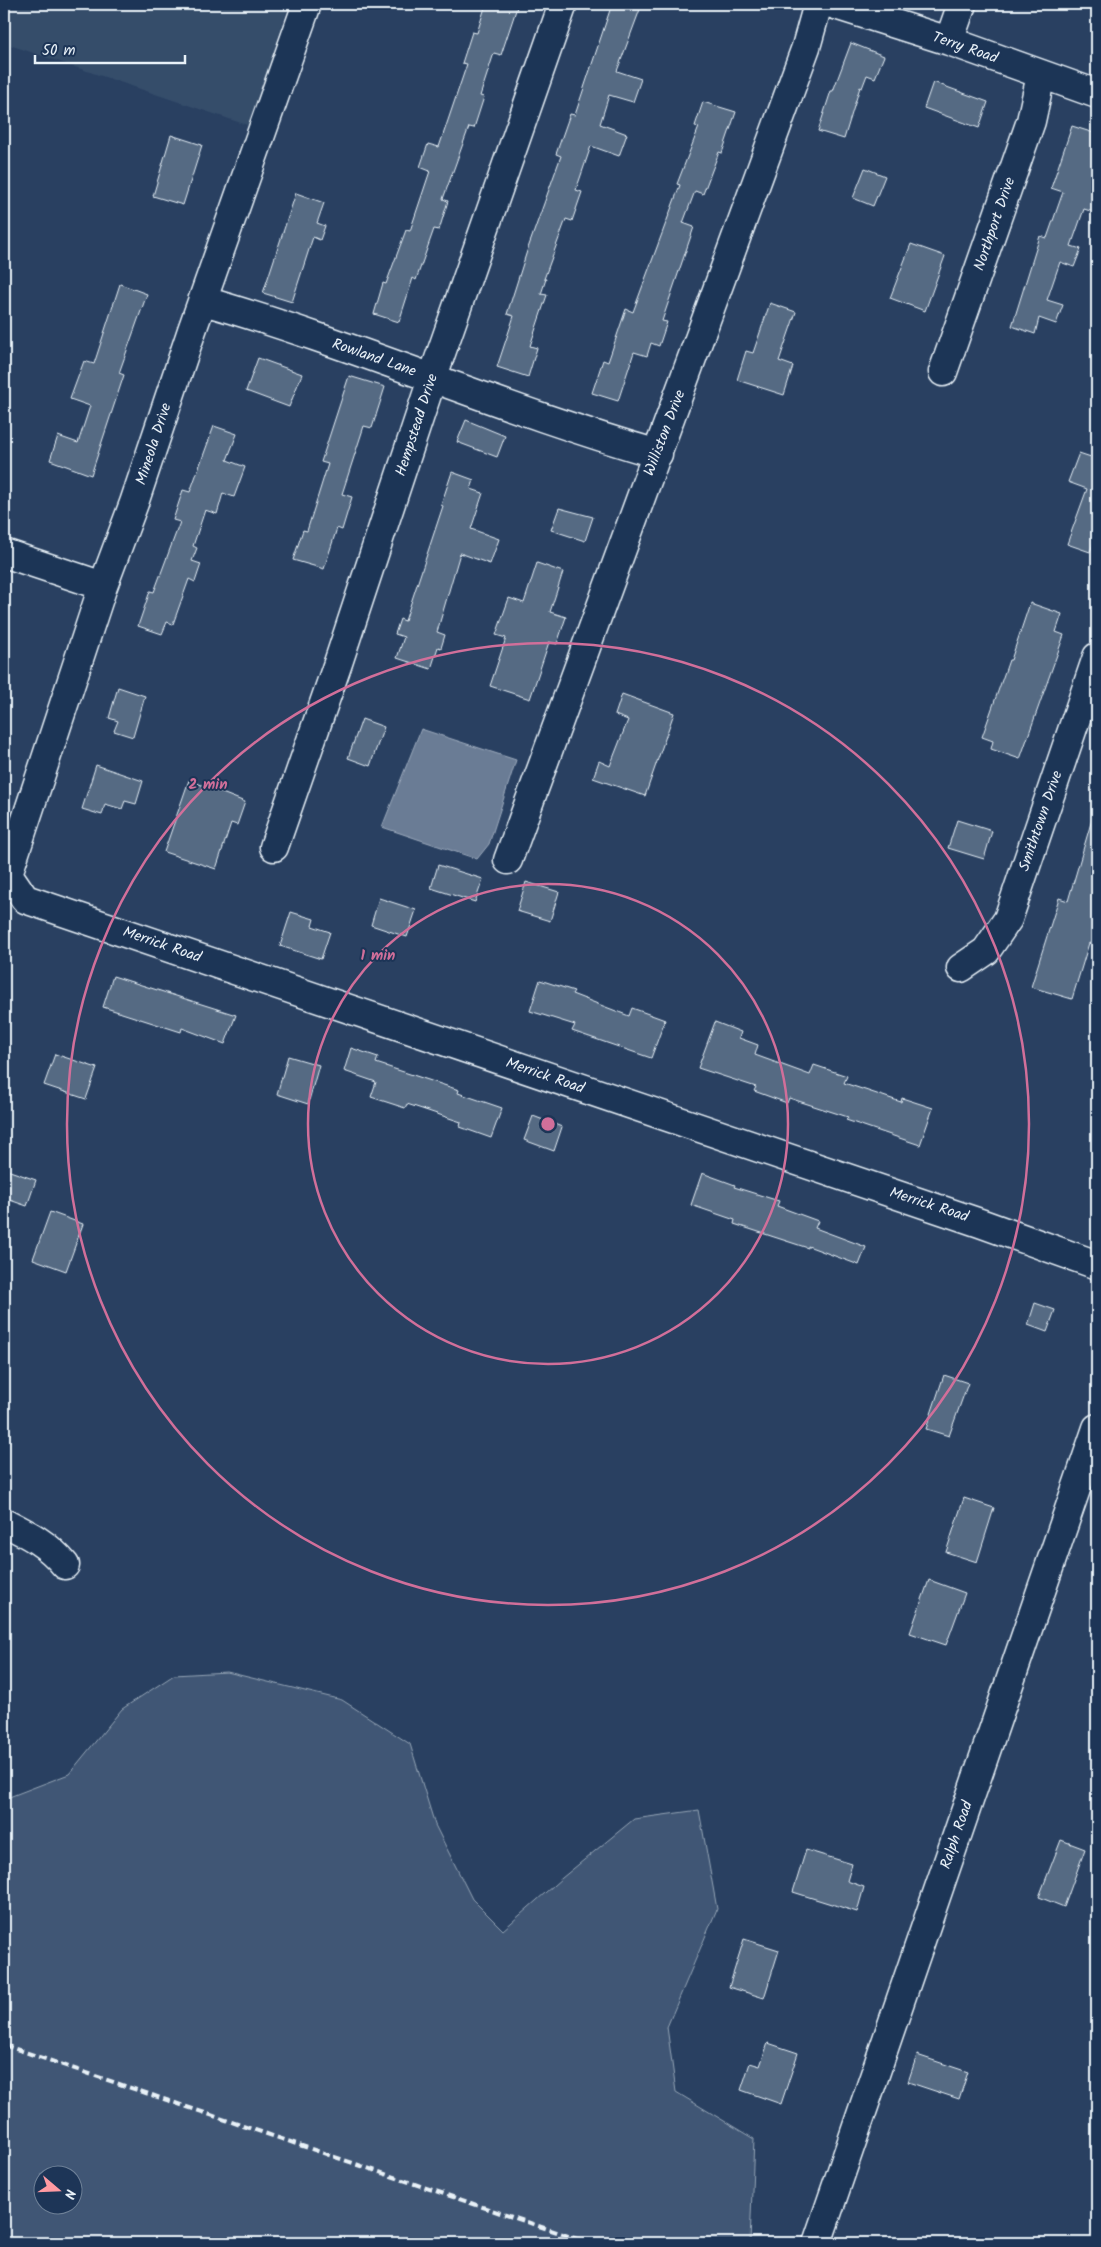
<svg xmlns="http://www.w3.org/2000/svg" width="1101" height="2247" font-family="Kalam,sans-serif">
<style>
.built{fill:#364d6b}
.green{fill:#415774;stroke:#94a4b6;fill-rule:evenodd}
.water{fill:#6b7c95;stroke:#9dabbd}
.building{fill:#556a83;stroke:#e8f1f8}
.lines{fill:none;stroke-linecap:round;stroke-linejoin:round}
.minor-casing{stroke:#e8f1f8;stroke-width:31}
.minor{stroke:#1d3557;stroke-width:28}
.rail{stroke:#e8f1f8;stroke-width:4;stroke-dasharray:8 4;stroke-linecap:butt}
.ring{fill:none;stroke:#d16f9a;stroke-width:2.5}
.labels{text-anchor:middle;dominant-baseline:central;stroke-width:4;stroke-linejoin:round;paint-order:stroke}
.street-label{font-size:15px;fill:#e8f1f8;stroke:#1d3557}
.centre{fill:#d16f9a;stroke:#1d3557;stroke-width:2.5}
.ring-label{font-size:15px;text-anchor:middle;font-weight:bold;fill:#d16f9a;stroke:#1d3557;stroke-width:4;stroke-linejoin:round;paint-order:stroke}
</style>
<rect width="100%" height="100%" fill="#294061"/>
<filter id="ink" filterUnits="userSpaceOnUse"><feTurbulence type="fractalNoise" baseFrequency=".02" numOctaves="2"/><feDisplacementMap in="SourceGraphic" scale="10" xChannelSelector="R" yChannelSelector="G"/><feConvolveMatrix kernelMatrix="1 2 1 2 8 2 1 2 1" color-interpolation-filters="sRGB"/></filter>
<g filter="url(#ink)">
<!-- built -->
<path class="built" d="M4,4H289L250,126L4,43Z"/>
<!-- green -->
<path class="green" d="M227,1672L342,1700L410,1744L435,1825L472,1899L503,1930L562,1878L634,1819L699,1810L717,1909L667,2027L676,2092L754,2139L750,2243H4V1799L69,1774L122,1709L174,1675ZM42,2174H72V2204H42Z"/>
<!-- water -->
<path class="water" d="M421,729L516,760L489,844L477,859L382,827Z"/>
<!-- building -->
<path class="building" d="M486,4H518L501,55L494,53L480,96L484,97L474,128L469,127L443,199L448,201L439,230L434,229L416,280L413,278L399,322L374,314L383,283L386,284L406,230L410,231L430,171L420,167L428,144L439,147L467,64L462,63L472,32L477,33Z
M612,4H642L617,71L641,79L633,102L609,95L600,124L627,134L619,156L591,146L576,190L582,192L572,221L566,219L544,279H546L541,294L547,295L530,346L537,348L528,377L497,367L514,316L507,314L527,251L561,156L556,154L570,114L575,115Z
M851,43L884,56L875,78L867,75L862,88L860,87L844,139L818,131L831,91H833Z
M933,82L988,102L979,128L924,108Z
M703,102L736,112L722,153L719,152L703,194L695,191L683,223L694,227L662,321L667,322L659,346L651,343L647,356L634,352L618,401L592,393L603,360L608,362L626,309L633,312L680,185L677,184L699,127L695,126Z
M1072,126L1097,134V213L1084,209L1071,246L1081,249L1074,267L1060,262L1047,300L1063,305L1056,324L1039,318L1035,334L1012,326L1040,236L1047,238L1063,192L1051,188Z
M171,135L202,145L183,205L153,196Z
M865,168L885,176L873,206L853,198Z
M296,193L324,203L317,223L325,226L320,240L313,237L292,302L263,293Z
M911,244L945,256L925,311L890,298Z
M120,284L147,294L119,373L124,375L91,475L50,460L58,436L78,443L90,406L70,399L84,361L94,364Z
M770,303L796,312L779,361L793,366L784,395L737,380L746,351L753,353Z
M258,358L302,374L289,407L246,391Z
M349,376L385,387L372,428L364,426L342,494L352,497L342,530L337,528L324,569L293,560L303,530L307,531L328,464L321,462Z
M466,420L505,436L497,457L457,442Z
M214,426L237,434L227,460L245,467L234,497L223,493L217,514L205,510L193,546L197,548L192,561L201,564L195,582L189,579L173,624L167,622L162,634L138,626L150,591L154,592L180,522L173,520L183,490L190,492Z
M1079,453L1097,459V533L1090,552L1067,544L1087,489L1068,482Z
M452,472L474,480L471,489L483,493L471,529L499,539L490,564L460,553L437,632L445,635L441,648L438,647L431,669L397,658L404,637L395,634L400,619L405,621L443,506L441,505Z
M559,508L593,517L585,541L551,530Z
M537,563L563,572L550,612L566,617L557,644L549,642L530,699L490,686L506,638L496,635L509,598L524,603Z
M1030,603L1062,614L1056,632L1064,635L1020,759L991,749L993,741L982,737L1009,660H1011Z
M118,687L145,696L133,737L114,731L118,721L109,718Z
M622,694L674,713L645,796L593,778L599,761L610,766L628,720L615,715Z
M362,719L384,727L370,766L348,758Z
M96,765L143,781L136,804L125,801L122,809L105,804L102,815L82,809Z
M189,780L245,802L237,825L231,823L216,869L164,852Z
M1093,816L1097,817V946L1089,943L1072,999L1031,987L1059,898L1068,901Z
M957,820L992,831L984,859L948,848Z
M438,865L483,879L475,902L431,888Z
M526,882L559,892L550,921L517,911Z
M379,898L416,910L407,937L371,925Z
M291,912L314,919L312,926L330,932L321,959L280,946Z
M113,976L236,1015L225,1044L182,1028L181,1032L103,1007Z
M540,980L574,991L572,994L629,1016L632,1008L665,1020L651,1058L572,1031L575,1025L530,1011Z
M715,1022L741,1032L739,1038L758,1045L755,1055L810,1075L814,1065L847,1076L844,1083L901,1102L902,1098L933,1108L920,1145L846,1120L848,1117L789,1098L787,1103L754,1091L756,1087L698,1068Z
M351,1048L378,1057L376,1063L459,1090L458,1093L502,1108L491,1138L460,1127L461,1122L407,1104L405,1108L371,1097L376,1082L344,1071Z
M55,1054L97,1068L86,1099L44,1085Z
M288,1056L319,1065L308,1104L277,1094Z
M533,1116L562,1127L554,1151L524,1140Z
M4,1169L36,1180L27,1206L4,1198Z
M702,1173L735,1185L734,1187L779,1201L777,1206L818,1221L815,1228L866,1247L859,1265L808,1246V1248L734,1224L735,1220L691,1205Z
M50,1212L83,1224L66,1271L33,1259Z
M1035,1303L1055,1310L1047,1332L1028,1325Z
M944,1375L968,1383L949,1436L926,1429Z
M964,1498L994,1508L977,1562L946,1552Z
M929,1580L965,1593L946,1645L910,1633Z
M1061,1840L1085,1849L1064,1907L1039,1897Z
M806,1850L852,1864L847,1881L864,1887L857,1912L793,1892Z
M744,1939L779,1950L764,1998L729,1987Z
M768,2043L798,2053L781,2104L741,2090L750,2063L760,2066Z
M917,2055L968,2072L959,2099L908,2082Z"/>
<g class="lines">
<!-- minor casing -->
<g class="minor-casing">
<path id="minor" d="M832,4L949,41L1097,94
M949,41L962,4
M204,301C357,345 504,410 658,454
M943,372L1031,121L1041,75
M4,553L103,586
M274,847L339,660L432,379L563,4
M508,860L806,47L818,4
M4,872L8,874L25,899L980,1223L1097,1265
M4,886L103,586L134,503L192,330L307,4
M961,968L986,951L1008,919L1097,657
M4,1522C28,1534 48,1544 65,1565
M817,2243L1097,1428"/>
</g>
<!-- minor -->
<use href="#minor" class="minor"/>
<!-- rail -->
<path class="rail" d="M4,2045L589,2243"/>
</g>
</g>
<!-- distance rings -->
<g class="ring">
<circle cx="548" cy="1124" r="240"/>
<circle cx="548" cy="1124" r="481"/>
</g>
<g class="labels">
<!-- street labels -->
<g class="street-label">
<text transform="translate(965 48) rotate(19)">Terry Road</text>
<text transform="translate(995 224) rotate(-71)">Northport Drive</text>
<text transform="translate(374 358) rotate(19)">Rowland Lane</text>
<text transform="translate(417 425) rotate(-72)">Hempstead Drive</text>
<text transform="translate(665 433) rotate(-69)">Williston Drive</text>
<text transform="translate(154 444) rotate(-72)">Mineola Drive</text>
<text transform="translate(1041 821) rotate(-71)">Smithtown Drive</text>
<text transform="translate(162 945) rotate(19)">Merrick Road</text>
<text transform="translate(545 1076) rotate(19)">Merrick Road</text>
<text transform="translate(929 1205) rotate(18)">Merrick Road</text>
<text transform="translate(957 1835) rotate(-71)">Ralph Road</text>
</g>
</g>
<circle cx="548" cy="1124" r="8" class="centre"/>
<g class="ring-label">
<text x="208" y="789">2 min</text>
<text x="378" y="960">1 min</text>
</g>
<!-- margin -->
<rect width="1101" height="2247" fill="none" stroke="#1d3557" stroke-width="20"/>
<rect x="10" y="10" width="1081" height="2227" fill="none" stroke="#e8f1f8" stroke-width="2" filter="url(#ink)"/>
<!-- north arrow -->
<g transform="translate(58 2190) rotate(109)"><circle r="24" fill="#1d3557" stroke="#6e8097"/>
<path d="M0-4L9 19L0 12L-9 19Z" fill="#ff9aa2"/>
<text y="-8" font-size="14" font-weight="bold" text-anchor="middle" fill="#e8f1f8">N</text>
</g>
<!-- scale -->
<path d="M35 55v8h150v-8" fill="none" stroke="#e8f1f8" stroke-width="2.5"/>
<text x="42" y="55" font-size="15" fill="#e8f1f8" stroke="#1d3557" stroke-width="4" paint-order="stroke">50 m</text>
</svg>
